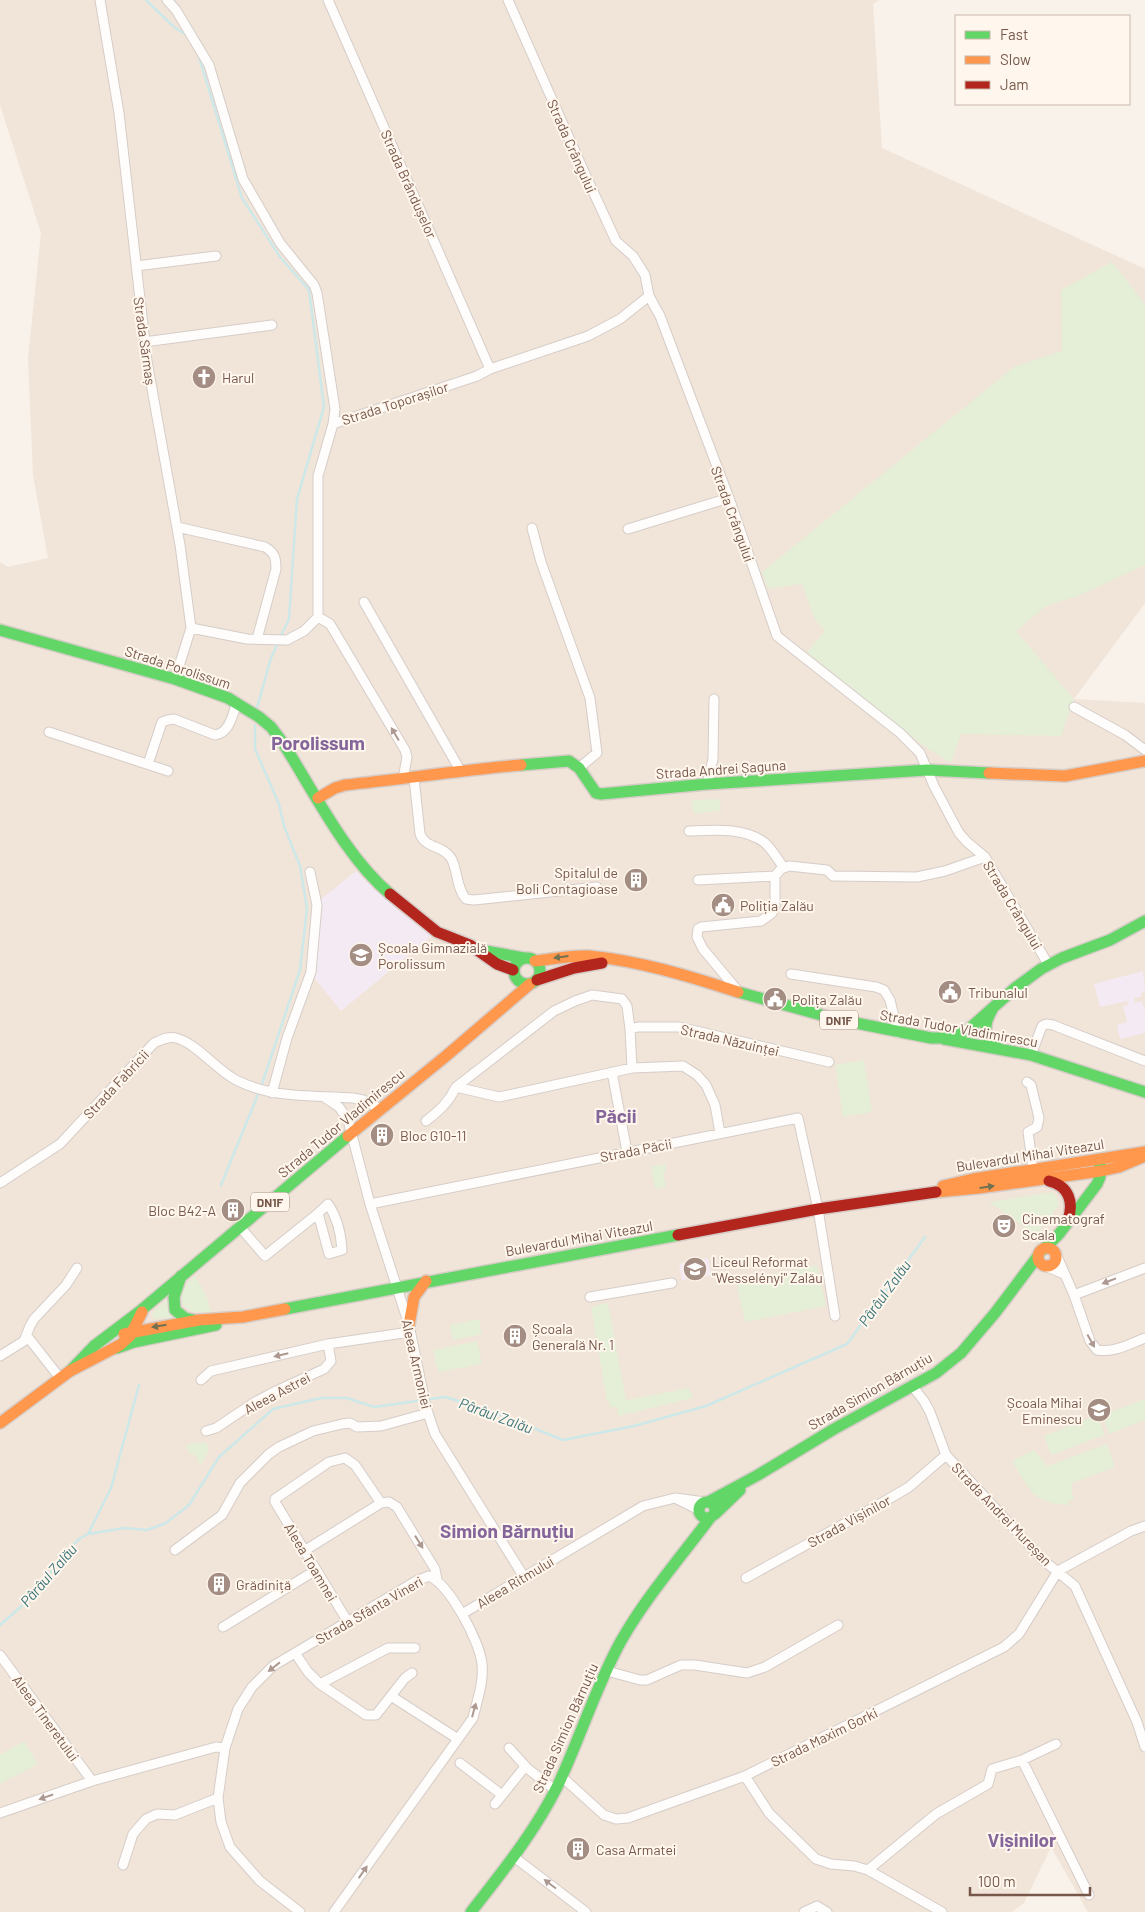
<svg xmlns="http://www.w3.org/2000/svg" width="1145" height="1912" font-family="Barlow,sans-serif">
<style>
.residential{fill:#f1e4d8}
.education{fill:#f4eaf3}
.green{fill:#e5eed6}
.lines{fill:none;stroke-linecap:round;stroke-linejoin:round}
.stream{stroke:#cde8e8;stroke-width:2.5}
.street-casing{stroke:#d6cdc8;stroke-width:11}
.fast-casing{stroke:#d7cdc8;stroke-width:14}
.slow-casing{stroke:#d7cdc8;stroke-width:14}
.jam-casing{stroke:#d7cdc8;stroke-width:14}
.street{stroke:#fefdfc;stroke-width:9}
.fast{stroke:#63d668;stroke-width:11}
.slow{stroke:#ff974d;stroke-width:11}
.jam{stroke:#b3261e;stroke-width:11}
.oneway{fill:#ad9991}
.oneway2{fill:#737050}
.labels{text-anchor:middle;dominant-baseline:central;stroke-width:4;stroke-linejoin:round;paint-order:stroke}
.shield{fill:#fff7ed;stroke:#a0877b;stroke-width:1}
.shield-label{font-size:12px;font-weight:bold;fill:#77574a}
.street-label{font-size:14px;fill:#77574a;stroke:#fff7ed}
.poi-label{font-size:14px;fill:#77574a;stroke:#fff7ed;text-anchor:start}
.water-label{font-size:15px;font-style:italic;fill:#3d767c;stroke:#fff7ed}
.district-label{font-size:19px;font-weight:bold;fill:#85669a;stroke:#fff7ed}
</style>
<rect width="100%" height="100%" fill="#f8f2eb"/>
<!-- residential -->
<path class="residential" d="M0,0H879L873,4L882,148L1145,269V603L1074,699L1145,703V1912H1088L1051,1847L1024,1903L1012,1912H0V562L8,567L48,558L33,475L28,359L41,233L0,105Z"/>
<!-- education -->
<path class="education" d="M356,871L375,890L404,915L433,935L341,1011L312,975L315,904Z
M1143,971L1145,991L1141,993L1142,996L1134,998L1135,1003L1142,1001L1145,1011V1033L1120,1039L1117,1025L1127,1022L1123,1006L1128,1005L1127,1001L1100,1007L1094,984Z
M708,1258L711,1275L682,1280L679,1264Z"/>
<!-- green -->
<path class="green" d="M1112,262L1145,304V565L1078,596L1046,606L1016,631L1074,699L1061,736L961,734L951,763L925,747L807,652L825,631L815,620L802,584L768,589L762,572L1014,367L1062,351L1061,290Z
M720,799L721,811L693,813L692,800Z
M864,1060L872,1112L843,1117L835,1065Z
M666,1164L667,1171L663,1172L666,1187L655,1189L651,1166Z
M1052,1192L1057,1197L1059,1205L1036,1235L989,1202Z
M817,1265L826,1306L745,1322L736,1282Z
M195,1276L207,1297L211,1312H193L183,1305L180,1297L181,1290Z
M169,1298L178,1317L154,1319L152,1315L154,1311Z
M608,1303L626,1400L689,1388L693,1398L618,1416L617,1407H610L609,1402L607,1401L591,1307Z
M479,1319L482,1334L453,1340L450,1325Z
M477,1341L482,1364L438,1372L433,1350Z
M1145,1399V1420L1109,1434L1102,1415Z
M1097,1415L1105,1435L1051,1455L1044,1436Z
M206,1442L209,1451L200,1466L196,1456L189,1453L186,1445Z
M1107,1444L1115,1467L1072,1483V1492L1074,1499L1068,1501L1069,1505C1032,1504 1030,1490 1012,1461L1034,1450L1047,1466Z
M24,1741L38,1764L0,1784V1755Z"/>
<g class="lines">
<!-- stream -->
<path class="stream" d="M146,0L174,27L188,36
M198,54L242,198L280,257L309,290L324,407L297,499L289,619L280,638
M257,708L271,658L278,643
M255,725V749L279,804L284,826L300,866L307,908L300,970L261,1087
M221,1185L259,1092
M88,1534L111,1488L139,1385
M0,1625L31,1598L68,1550L79,1539L88,1534L124,1528L147,1530L166,1523L189,1505L219,1457L273,1409L321,1398H347L374,1407L445,1397L486,1409L563,1440L634,1426L706,1406L847,1344L925,1237"/>
<!-- street casing -->
<g class="street-casing">
<path id="street" d="M100,0L119,113L147,361L180,545L191,628L175,679
M167,0L176,10L209,65L243,179L280,243L314,285L317,293L335,409L333,424L318,476V617L304,631L287,640L247,639L191,628
M328,0L490,369
M508,0L585,174L616,241L633,256L645,275L649,296L660,316L729,498L777,636L900,733L920,753L934,786L959,833L967,842L985,857L1048,964
M136,266L216,256
M144,342L272,325
M333,424L477,376L490,369L588,336L620,319L649,296
M177,527L265,547C275,553 276,558 276,569L257,639
M532,528L541,562L590,698L597,753L579,768
M628,529L729,498
M364,602L460,770
M318,617L330,624L405,750L407,757L403,779
M1074,707L1125,735L1145,750
M49,732L168,771
M148,764L162,722L168,720L174,719L215,735C230,733 232,715 237,703
M414,778L420,834C426,849 443,845 451,858C458,870 456,888 466,899L474,900L597,887
M707,784L713,759L714,699
M689,831C714,830 745,827 765,843C772,849 778,860 784,868
M698,880L775,876
M791,974L876,987L884,990L890,1000L898,1033
M738,991L703,949L697,937L698,929L701,927L761,921L772,913L775,907V876L781,869L789,866L827,870L833,876L917,877L945,871L985,857
M1031,1055L1042,1026L1046,1024L1053,1025L1145,1061
M632,1068L683,1066L697,1075L706,1085L715,1105L720,1133
M612,1072L627,1152
M1027,1082L1031,1085L1039,1118L1037,1127L1028,1132L1033,1169
M456,1087L499,1097L632,1068L630,1029L638,1027H679L829,1062
M272,1093L287,1038L311,972L317,905L310,872
M324,1097L339,1107L348,1120L370,1204L409,1325L426,1407L435,1434L524,1577
M426,1121C439,1111 449,1102 456,1087L554,1011L575,1001L592,995L622,999L627,1006L630,1029
M0,1183L60,1144L154,1043C161,1040 168,1036 176,1038C196,1043 217,1070 236,1080C273,1099 313,1095 353,1098L363,1100L379,1108
M370,1204L798,1118L818,1209L835,1316
M240,1227L265,1256L316,1215L319,1217L329,1254L342,1250C341,1234 337,1217 328,1204L316,1215
M1056,1254L1074,1295L1090,1341L1097,1350C1114,1353 1129,1344 1145,1338
M1045,1266L1064,1274
M1074,1295L1145,1268
M590,1297L672,1283
M27,1336L60,1378
M0,1356L24,1341L30,1326L34,1319L66,1285L77,1268
M201,1380L211,1371L328,1344L410,1332
M913,1387L924,1401L930,1412L946,1455L1043,1560L1075,1586L1137,1722L1145,1747
M206,1431L216,1428L255,1402L276,1391L324,1369L331,1361L328,1344
M677,1499L699,1510
M175,1550L222,1515L240,1483L269,1454L279,1447L313,1431L342,1424L350,1423L357,1427L381,1426L428,1413
M304,1551L381,1503L389,1502L397,1507L435,1569L437,1580
M746,1578L880,1504L909,1487L946,1455
M462,1614L643,1506L675,1498L705,1502
M348,1622L275,1502V1499L329,1462L345,1458L355,1465L381,1503
M223,1627L316,1570
M295,1653L308,1672L320,1684L366,1715H376L405,1678L412,1673
M0,1655L92,1781
M607,1671L640,1680H647L681,1665H695L747,1673L765,1667L838,1625
M320,1684L388,1648H415
M391,1696L458,1739
M509,1748L527,1768
M1022,1760L1089,1895
M460,1763L502,1795
M745,1776L769,1813L816,1859L831,1864L854,1866L868,1870L942,1912
M562,1777L604,1815L616,1819L628,1818L745,1776L1004,1647L1019,1634L1058,1571L1131,1531L1145,1526
M495,1804L524,1768H527L555,1790
M0,1813L92,1781L216,1747L225,1748
M514,1857L586,1912
M123,1865L133,1834L146,1819L157,1814L175,1815L218,1798
M868,1870L936,1814L988,1784L992,1769L1022,1760L1056,1744
M300,1912L260,1881L230,1847L221,1822L218,1798L225,1748L238,1709L252,1687L273,1666L416,1581L429,1576C450,1585 480,1642 482,1664C484,1682 477,1701 473,1718L334,1912
M804,1912L817,1906L827,1912"/>
</g>
<!-- fast casing -->
<g class="fast-casing">
<path id="fast" d="M0,630L175,679L228,698L259,717L271,727L283,743C314,792 346,857 390,894
M521,765L569,761L579,768L596,793L601,794L707,784L927,770L989,773
M480,950L524,958
M514 971a13 13 0 1 1 26 0a13 13 0 1 1-26 0Z
M738,992L836,1019L931,1038H953L969,1029L1015,988L1041,969L1062,958L1110,940L1145,921
M992,1010C983,1025 983,1038 998,1048
M944,1039L1031,1055L1145,1092
M1044,1249L1059,1234L1097,1184L1100,1177V1164
M181,1276L174,1297L175,1310L185,1318L194,1320
M285,1309L678,1235
M117,1348L134,1342L216,1325
M70,1371L94,1346L139,1312L348,1136
M699 1510a8 8 0 1 1 16 0a8 8 0 1 1-16 0Z
M708,1502L758,1475L834,1429L936,1373L961,1353L995,1313L1038,1256
M715,1514L740,1490
M471,1912C502,1872 534,1833 557,1787C580,1739 595,1688 621,1641C646,1597 680,1558 710,1518"/>
</g>
<!-- slow casing -->
<g class="slow-casing">
<path id="slow" d="M989,773L1065,776L1145,761
M318,798L335,788L345,785C404,779 462,770 521,765
M535,961C553,959 571,955 589,956C640,961 689,976 738,992
M348,1136L446,1056L530,984
M943,1186L973,1179L1145,1152
M936,1192L979,1188L1101,1171L1119,1167L1145,1156
M1038 1257a9 9 0 1 1 18 0a9 9 0 1 1-18 0Z
M409,1325L414,1297L426,1281
M124,1334L199,1320L243,1317L285,1309
M0,1423L70,1371L120,1345L130,1336L142,1312"/>
</g>
<!-- jam casing -->
<g class="jam-casing">
<path id="jam" d="M390,894L437,932L470,945L497,964L513,970
M537,980L574,968L602,963
M1049,1181C1069,1186 1074,1202 1068,1220
M678,1235L818,1209L936,1192"/>
</g>
<!-- street -->
<use href="#street" class="street"/>
<!-- fast -->
<use href="#fast" class="fast"/>
<!-- slow -->
<use href="#slow" class="slow"/>
<!-- jam -->
<use href="#jam" class="jam"/>
</g>
<!-- one-way arrows -->
<defs><path id="oneway-solid" d="M-6-.8H1V-3.2L6.5 0L1 3.2V.8H-6Z" transform="scale(1.25)"/></defs>
<g class="oneway">
<use href="#oneway-solid" transform="translate(395 734) rotate(-121)"/>
<use href="#oneway-solid" transform="translate(1109 1281) rotate(159)"/>
<use href="#oneway-solid" transform="translate(1091 1341) rotate(61)"/>
<use href="#oneway-solid" transform="translate(281 1355) rotate(167)"/>
<use href="#oneway-solid" transform="translate(419 1542) rotate(58)"/>
<use href="#oneway-solid" transform="translate(274 1667) rotate(142)"/>
<use href="#oneway-solid" transform="translate(474 1710) rotate(-75)"/>
<use href="#oneway-solid" transform="translate(46 1797) rotate(161)"/>
<use href="#oneway-solid" transform="translate(363 1872) rotate(-55)"/>
<use href="#oneway-solid" transform="translate(550 1884) rotate(-143)"/>
</g>
<g class="oneway2">
<use href="#oneway-solid" transform="translate(561 957) rotate(173)"/>
<use href="#oneway-solid" transform="translate(987 1187) rotate(-8)"/>
<use href="#oneway-solid" transform="translate(159 1326) rotate(171)"/>
</g>
<!-- icons -->
<defs>
<g id="church-disc" transform="scale(1.25)"><circle r="9.5" fill="#a48d82" stroke="#fff7ed"/><path d="M-1.2-6h2.4v3.5h3.3v2.4h-3.3V6h-2.4V-.1h-3.3v-2.4h3.3Z" fill="#fff"/></g>
<g id="building-disc" transform="scale(1.25)"><circle r="9.5" fill="#a48d82" stroke="#fff7ed"/><path d="M-4-6H4V6H1V3H-1V6H-4ZM-2.5-4.3h1.7v1.8h-1.7ZM.8-4.3h1.7v1.8H.8ZM-2.5-1h1.7V.8h-1.7ZM.8-1h1.7V.8H.8Z" fill="#fff"/></g>
<g id="civic-disc" transform="scale(1.25)"><circle r="9.5" fill="#a48d82" stroke="#fff7ed"/><path d="M-.6-6.5H3V-4.5H.6V-3L4-1V1h2V6H-6V1h2V-1L-.6-3ZM-1.2 2.5V6h2.4V2.5Z" fill="#fff"/></g>
<g id="school-disc" transform="scale(1.25)"><circle r="9.5" fill="#a48d82" stroke="#fff7ed"/><path d="M0-5L7-2L0 1L-7-2ZM-4 1L0 2.5L4 1V4Q0 6-4 4Z" fill="#fff"/></g>
<g id="theatre-disc" transform="scale(1.25)"><circle r="9.5" fill="#a48d82" stroke="#fff7ed"/><path d="M-5-5.5Q0-4 5-5.5V0Q5 5 0 6Q-5 5-5 0ZM-3.3-2.5H-1v1.5H-3.3ZM1-2.5H3.3v1.5H1ZM-2.8 1Q0 5.5 2.8 1Z" fill="#fff"/></g>
</defs>
<g fill-rule="evenodd">
<use href="#church-disc" x="204" y="377"/>
<use href="#building-disc" x="636" y="880"/>
<use href="#civic-disc" x="723" y="905"/>
<use href="#school-disc" x="361" y="955"/>
<use href="#civic-disc" x="950" y="992"/>
<use href="#civic-disc" x="775" y="999"/>
<use href="#building-disc" x="382" y="1135"/>
<use href="#building-disc" x="233" y="1210"/>
<use href="#theatre-disc" x="1004" y="1226"/>
<use href="#school-disc" x="695" y="1269"/>
<use href="#building-disc" x="515" y="1336"/>
<use href="#school-disc" x="1099" y="1410"/>
<use href="#building-disc" x="219" y="1584"/>
<use href="#building-disc" x="578" y="1849"/>
</g>
<g class="labels">
<!-- shield labels -->
<g class="shield">
<rect x="820" y="1010.5" width="38" height="19" rx="4"/>
<rect x="251" y="1192.5" width="38" height="19" rx="4"/>
</g>
<g class="shield-label">
<text x="839" y="1020">DN1F</text>
<text x="270" y="1202">DN1F</text>
</g>
<!-- street labels -->
<g class="street-label">
<text transform="translate(572 146) rotate(66)">Strada Crângului</text>
<text transform="translate(409 184) rotate(66)">Strada Brândușelor</text>
<text transform="translate(145 341) rotate(82)">Strada Sărmaș</text>
<text transform="translate(395 403) rotate(-18)">Strada Toporașilor</text>
<text transform="translate(733 514) rotate(70)">Strada Crângului</text>
<text transform="translate(178 667) rotate(18)">Strada Porolissum</text>
<text transform="translate(721 769) rotate(-4)">Strada Andrei Șaguna</text>
<text transform="translate(1013 905) rotate(59)">Strada Crângului</text>
<text transform="translate(959 1028) rotate(10)">Strada Tudor Vladimirescu</text>
<text transform="translate(730 1040) rotate(13)">Strada Năzuinței</text>
<text transform="translate(116 1084) rotate(-47)">Strada Fabricii</text>
<text transform="translate(341 1123) rotate(-40)">Strada Tudor Vladimirescu</text>
<text transform="translate(636 1150) rotate(-11)">Strada Păcii</text>
<text transform="translate(1030 1155) rotate(-9)">Bulevardul Mihai Viteazul</text>
<text transform="translate(579 1238) rotate(-10)">Bulevardul Mihai Viteazul</text>
<text transform="translate(417 1364) rotate(77)">Aleea Armoniei</text>
<text transform="translate(870 1391) rotate(-30)">Strada Simion Bărnuțiu</text>
<text transform="translate(277 1393) rotate(-28)">Aleea Astrei</text>
<text transform="translate(1002 1514) rotate(46)">Strada Andrei Mureșan</text>
<text transform="translate(849 1521) rotate(-29)">Strada Vișinilor</text>
<text transform="translate(311 1562) rotate(59)">Aleea Toamnei</text>
<text transform="translate(515 1582) rotate(-31)">Aleea Ritmului</text>
<text transform="translate(369 1610) rotate(-30)">Strada Sfânta Vineri</text>
<text transform="translate(46 1718) rotate(54)">Aleea Tineretului</text>
<text transform="translate(565 1728) rotate(-66)">Strada Simion Bărnuțiu</text>
<text transform="translate(824 1737) rotate(-26)">Strada Maxim Gorki</text>
</g>
<!-- poi labels -->
<g class="poi-label">
<text x="222" y="377">Harul</text>
<text x="618" y="872" text-anchor="end">Spitalul de<tspan x="618" dy="16">Boli Contagioase</tspan></text>
<text x="740" y="905">Poliția Zalău</text>
<text x="378" y="947">Școala Gimnazială<tspan x="378" dy="16">Porolissum</tspan></text>
<text x="968" y="992">Tribunalul</text>
<text x="792" y="999">Polița Zalău</text>
<text x="400" y="1135">Bloc G10-11</text>
<text x="216" y="1210" text-anchor="end">Bloc B42-A</text>
<text x="1022" y="1218">Cinematograf<tspan x="1022" dy="16">Scala</tspan></text>
<text x="712" y="1261">Liceul Reformat<tspan x="712" dy="16">"Wesselényi" Zalău</tspan></text>
<text x="532" y="1328">Școala<tspan x="532" dy="16">Generală Nr. 1</tspan></text>
<text x="1082" y="1402" text-anchor="end">Școala Mihai<tspan x="1082" dy="16">Eminescu</tspan></text>
<text x="236" y="1584">Grădiniță</text>
<text x="596" y="1849">Casa Armatei</text>
</g>
<!-- water labels -->
<g class="water-label">
<text transform="translate(884 1293) rotate(-54)">Pârâul Zalău</text>
<text transform="translate(496 1415) rotate(20)">Pârâul Zalău</text>
<text transform="translate(48 1575) rotate(-49)">Pârâul Zalău</text>
</g>
<!-- district labels -->
<g class="district-label">
<text x="318" y="742">Porolissum</text>
<text x="616" y="1115">Păcii</text>
<text x="507" y="1530">Simion Bărnuțiu</text>
<text x="1022" y="1839">Vișinilor</text>
</g>
</g>
<!-- legend -->
<rect x="955" y="15" width="175" height="90" fill="#fff7ed" stroke="#c9b7ac"/>
<rect x="965" y="31" width="25" height="8" fill="#63d668" stroke="#c9b7ac"/>
<text x="1000" y="40" font-size="15" fill="#77574a">Fast</text>
<rect x="965" y="56" width="25" height="8" fill="#ff974d" stroke="#c9b7ac"/>
<text x="1000" y="65" font-size="15" fill="#77574a">Slow</text>
<rect x="965" y="81" width="25" height="8" fill="#b3261e" stroke="#c9b7ac"/>
<text x="1000" y="90" font-size="15" fill="#77574a">Jam</text>
<!-- scale -->
<path d="M970 1887v8h120v-8" fill="none" stroke="#77574a" stroke-width="2.5"/>
<text x="978" y="1887" font-size="15" fill="#77574a" stroke="#fff7ed" stroke-width="4" paint-order="stroke">100 m</text>
</svg>
